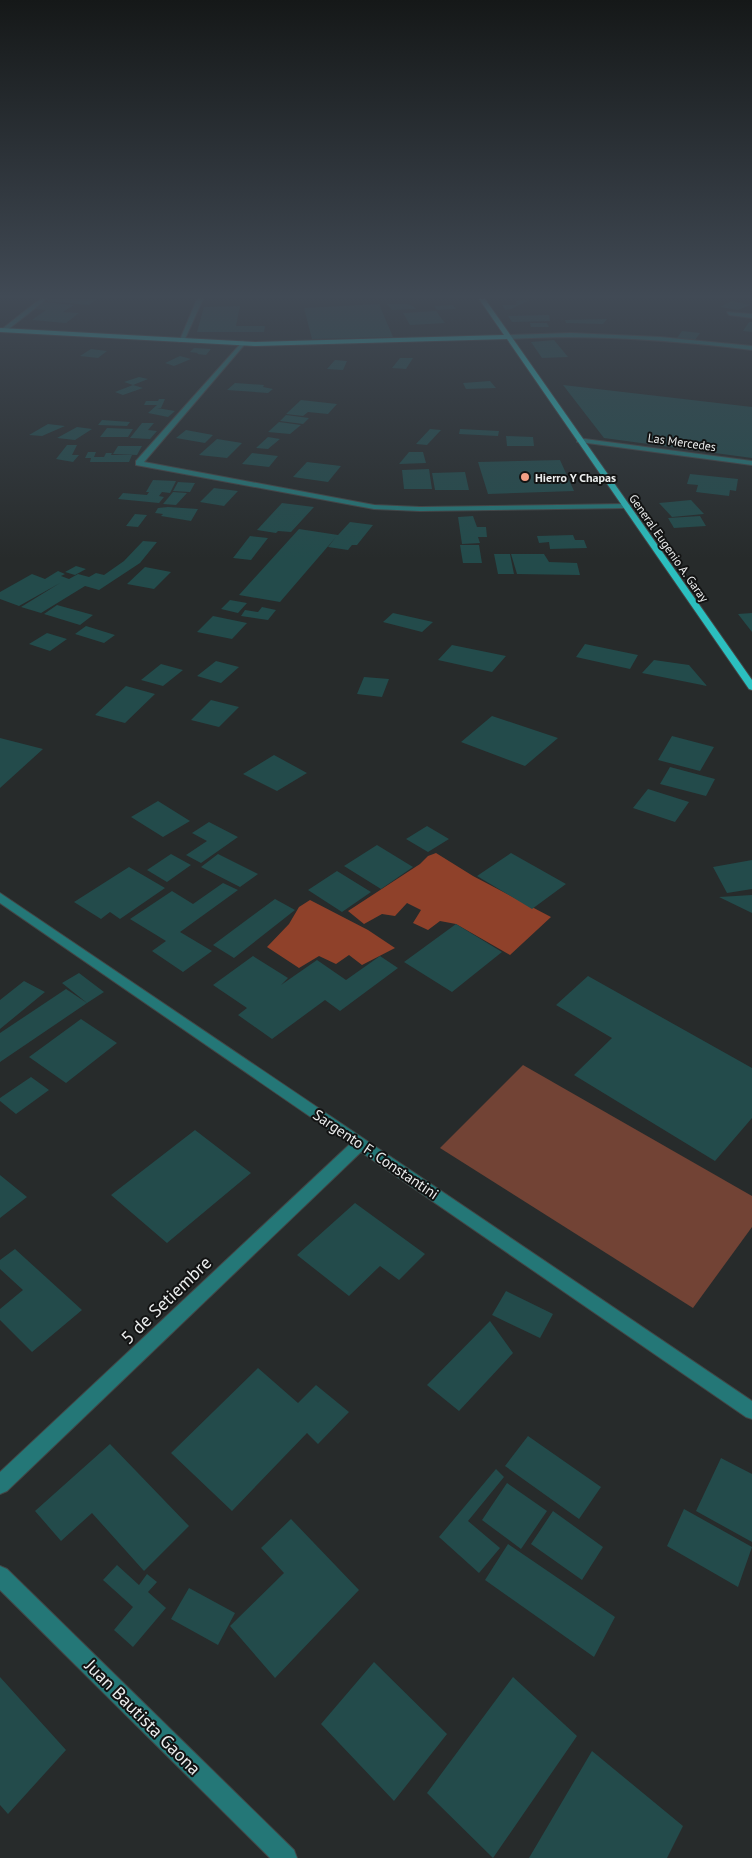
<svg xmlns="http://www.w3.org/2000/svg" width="752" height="1858" font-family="'PT Sans',sans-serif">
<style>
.green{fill:#724335}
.forest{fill:#8f412a}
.building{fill:#234b4b}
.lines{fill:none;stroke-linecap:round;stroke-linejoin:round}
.minor-casing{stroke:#424646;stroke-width:2}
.major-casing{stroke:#424646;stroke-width:2}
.minor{fill:#247777;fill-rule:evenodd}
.major{fill:#2bbfbf;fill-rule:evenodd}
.poi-dot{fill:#f39f85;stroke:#121313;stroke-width:2}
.labels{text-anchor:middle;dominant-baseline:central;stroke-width:4;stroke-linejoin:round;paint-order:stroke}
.far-street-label{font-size:12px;fill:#ebeded;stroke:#121313}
.far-poi-label{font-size:12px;font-weight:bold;fill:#ebeded;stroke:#121313;text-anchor:start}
.street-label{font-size:15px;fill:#ebeded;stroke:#121313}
.near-street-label{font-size:18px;fill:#ebeded;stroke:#121313}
</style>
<rect width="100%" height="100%" fill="#272b2b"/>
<!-- green -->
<path class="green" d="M523,1065L752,1196V1227L693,1308L440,1148Z"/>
<!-- forest -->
<path class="forest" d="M436,853L473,876L551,917L510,955L456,924L440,921L428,930L413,923L421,910L407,903L395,916L382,914L364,924L348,911L420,864L428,856Z
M310,900L368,930L395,948L362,965L349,955L336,964L319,956L299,968L267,947L289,924L299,907Z"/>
<!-- building -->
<path class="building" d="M49,299H97L89,305L45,301Z
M517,300H530L511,309L505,310L502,305H516Z
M732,301L750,305L738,310L720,307Z
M44,302L74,305L63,312L79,313L66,323L32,320L46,310L34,309Z
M379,304L393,337L312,339L304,308Z
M387,304H407L413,306L416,309L392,310Z
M453,305L456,309L437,310L434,306Z
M240,306L236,326H265L264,332H197L204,307Z
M436,311L445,323L410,325L403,313Z
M549,315L550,321L512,322L508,316Z
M607,319L603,324L566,323L565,320Z
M749,322H752V332L743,331Z
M530,323H547L549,327H531Z
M682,331L700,333L695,340L677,338Z
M554,340L568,357L542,358L531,342Z
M194,348L211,349L206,355L197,354L198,353L190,352Z
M91,349L107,351L98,358L80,356Z
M180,356L191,359L174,366L165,363Z
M400,358H413L406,369L392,368Z
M335,360L347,361L343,370L327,369Z
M139,377L148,379L133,385L124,382Z
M490,381L496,388L466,389L463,383Z
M235,383L264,385L263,387L273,389L268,393L227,390Z
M133,385L143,388L123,395L115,392Z
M563,385L752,407V458L604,438Z
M159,399H165L161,408H157L175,411L168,417L148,413L157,405H144L146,401H158Z
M301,400L337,404L328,414L308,412L303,416L286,414Z
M286,415L309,418L303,424L280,421Z
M102,420L130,422L127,426L98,425Z
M279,422L301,425L290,434L268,432Z
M142,423H154L148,430L157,431L150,439L130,438Z
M48,424L65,426L42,436L29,435Z
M77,427L92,429L75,440L57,438Z
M107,428L133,429L128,437H100Z
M430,429L441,430L427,445L416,444Z
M460,429L499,431L498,436L459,434Z
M186,430L213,435L205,443L176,438Z
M506,436L533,437L534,446H507Z
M268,437L280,439L268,449L256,448Z
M217,439L242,443L227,458L199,455Z
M67,445H77L72,455H79L73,462L56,459Z
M118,446H142L137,455L113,454Z
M88,452H96L94,457H104L106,453H112L111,455H132L129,462H90L91,458H85Z
M409,452H423L426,463L399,464Z
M252,453L278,456L269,467L242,464Z
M560,460L574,491L488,494L478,462Z
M307,462L341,466L328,482L293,477Z
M429,469L432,489H404L402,470Z
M465,472L469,490H435L432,473Z
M690,474L738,479L736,491L730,490L729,496L696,492L698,485L687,484Z
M153,480L176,481L170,493L162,492L159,496L164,497L159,503L118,499L123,493L147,495L149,492H146Z
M178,482L195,483L190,492L173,491Z
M214,488L238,491L224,506L200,502Z
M173,492L187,493L176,505L163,504Z
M691,500L704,514L672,517L659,503Z
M282,503L314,507L291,532L278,531L276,533L257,530Z
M168,507L198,509L191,521L161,516L163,514L155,513L158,508Z
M135,514L147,515L138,527L126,526Z
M473,516L477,527H486L487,537H478L480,543L462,544L458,517Z
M700,516L706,526L674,528L668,518Z
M350,522L373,525L357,545H352L348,550L328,547L336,537L280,602L239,595L299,529L338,535Z
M573,535L575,540H584L587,548L550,549L549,542L539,543L537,536Z
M250,536L268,538L251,560L233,558Z
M143,541L157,542L140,563L99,590L85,586L41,613L21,607L60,583L19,606L0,599V592L32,574L45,579L58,571L65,574L61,576L69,579L78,574L89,577L96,573L104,575L124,561Z
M460,545H479L482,563H463Z
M494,554H510L514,574H498Z
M511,554H544L549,562L577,563L580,575L517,574Z
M76,566L86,569L75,575L65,572Z
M145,567L171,572L154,589L127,584Z
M230,600L247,603L238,613L221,609Z
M57,605L93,615L80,625L44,614Z
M262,607L276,610L268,620L241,616L245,610L258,612Z
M393,613L433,622L422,632L383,622Z
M752,613V632L738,614Z
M213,616L247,623L232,639L197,632Z
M86,626L115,635L104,643L75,634Z
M47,633L67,639L50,651L29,644Z
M585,644L638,655L630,669L576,657Z
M452,645L506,656L492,672L438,660Z
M654,660L689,665L707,686L642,673Z
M216,661L239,667L221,683L197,676Z
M161,664L183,670L163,686L141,680Z
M364,677L389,679L382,697L357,694Z
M126,686L155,694L125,723L95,715Z
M211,700L239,707L219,727L191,720Z
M492,716L558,738L525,766L461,742Z
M672,736L714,747L700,771L658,760Z
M0,738L43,749L0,788Z
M274,755L307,773L277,791L243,774Z
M670,767L715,779L706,796L660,784Z
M648,789L689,802L675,822L633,808Z
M158,801L190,821L163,837L131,817Z
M209,822L238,837L201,863L186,855L207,841L192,833Z
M427,826L449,839L428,852L406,839Z
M377,845L413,867L381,889L344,866Z
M511,853L566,884L532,909L477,876Z
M171,854L191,865L167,882L147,870Z
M218,854L258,874L240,887L201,867Z
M752,860V889L727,893L713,867Z
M129,867L165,888L120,919L110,912L101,919L74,902Z
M337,871L371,892L342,912L308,890Z
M223,883L238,890L180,932L212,951L183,972L152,951L166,941L130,919L172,891L193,904Z
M752,895V913L719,897Z
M275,899L295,910L234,958L213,945Z
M456,924L502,952L452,992L404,962Z
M253,956L288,978L281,985L317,960L346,980L380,956L398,968L340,1011L325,1000L272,1039L238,1015L247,1008L213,985Z
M79,973L104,992L87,1003L62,983Z
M588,976L752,1068V1118L715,1161L574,1075L612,1038L556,1005Z
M24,981L45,992L0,1029V1000Z
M66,989L87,1003L0,1062V1033Z
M81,1019L117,1043L66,1083L29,1057Z
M31,1077L49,1090L16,1114L0,1101V1098Z
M195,1130L251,1173L167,1243L111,1195Z
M0,1175L27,1197L0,1218Z
M355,1203L425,1254L399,1280L380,1266L349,1296L297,1255Z
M15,1249L82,1310L32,1352L0,1320V1309L23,1290L0,1269V1260Z
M506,1291L553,1314L540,1338L492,1315Z
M490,1321L513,1353L459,1411L427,1385Z
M258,1368L298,1403L316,1385L349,1412L318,1444L307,1433L232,1511L171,1453Z
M528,1436L601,1487L579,1519L505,1466Z
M110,1444L189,1526L144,1571L92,1513L61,1541L35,1511Z
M721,1458L752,1474V1542L696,1511Z
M496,1469L504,1477L468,1521L500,1548L479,1573L439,1537Z
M507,1483L547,1511L521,1549L482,1520Z
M684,1509L752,1547L738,1587L667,1546Z
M553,1511L603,1547L582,1580L531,1544Z
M291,1519L359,1590L275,1678L230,1626L284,1573L261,1548Z
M508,1544L615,1617L594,1657L485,1580Z
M117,1565L139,1585L147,1574L157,1582L148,1592L166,1608L133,1647L114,1630L133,1607L103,1580Z
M189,1588L235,1613L218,1645L171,1619Z
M374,1662L447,1734L394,1801L321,1724Z
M0,1677L66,1750L8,1814L0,1805Z
M513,1677L577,1736L493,1858L427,1793Z
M592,1751L683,1826L667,1858H529Z"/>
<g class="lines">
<!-- minor casing -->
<g class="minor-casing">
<path id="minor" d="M40,299H47L6,331H2V329Z
M197,299H203L184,341L179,342Z
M727,312L752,314V318L729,315Z
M571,333L660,337L752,346V350C671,340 591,334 509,339L506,337L509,335Z
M243,341L245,344L144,462L374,505L420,507L626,504L630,506L626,508L420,511L374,509L136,465V461Z
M577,438L752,461V465L580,442H577Z
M0,893L752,1401V1419L746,1417L361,1152L7,1491L0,1494V1472L350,1144L0,903Z
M0,1566L7,1569L294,1850L297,1858H270L0,1590Z"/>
</g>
<!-- major casing -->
<g class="major-casing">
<path id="major" d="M479,299H485L511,336L752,680V690L749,689L507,339L255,346L0,332V328L255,342L504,335Z"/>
</g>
<!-- minor -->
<use href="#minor" class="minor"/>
<!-- major -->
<use href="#major" class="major"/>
</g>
<!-- sky -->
<linearGradient id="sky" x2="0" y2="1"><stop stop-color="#151818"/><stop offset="0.53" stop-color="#414a55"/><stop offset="1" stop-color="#414a55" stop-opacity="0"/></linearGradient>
<rect width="752" height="559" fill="url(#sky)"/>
<!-- markers -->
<circle class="poi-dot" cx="525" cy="477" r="5"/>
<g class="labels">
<!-- far-street labels -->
<g class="far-street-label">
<text transform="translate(682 442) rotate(8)">Las Mercedes</text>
<text transform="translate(669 548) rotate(55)">General Eugenio A. Garay</text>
</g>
<!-- far-poi labels -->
<g class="far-poi-label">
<text x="535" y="477">Hierro Y Chapas</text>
</g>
<!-- street labels -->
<g class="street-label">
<text transform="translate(376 1154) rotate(34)">Sargento F. Constantini</text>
</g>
<!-- near-street labels -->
<g class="near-street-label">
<text transform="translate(166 1300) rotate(-44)">5 de Setiembre</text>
<text transform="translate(143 1717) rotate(45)">Juan Bautista Gaona</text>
</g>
</g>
</svg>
